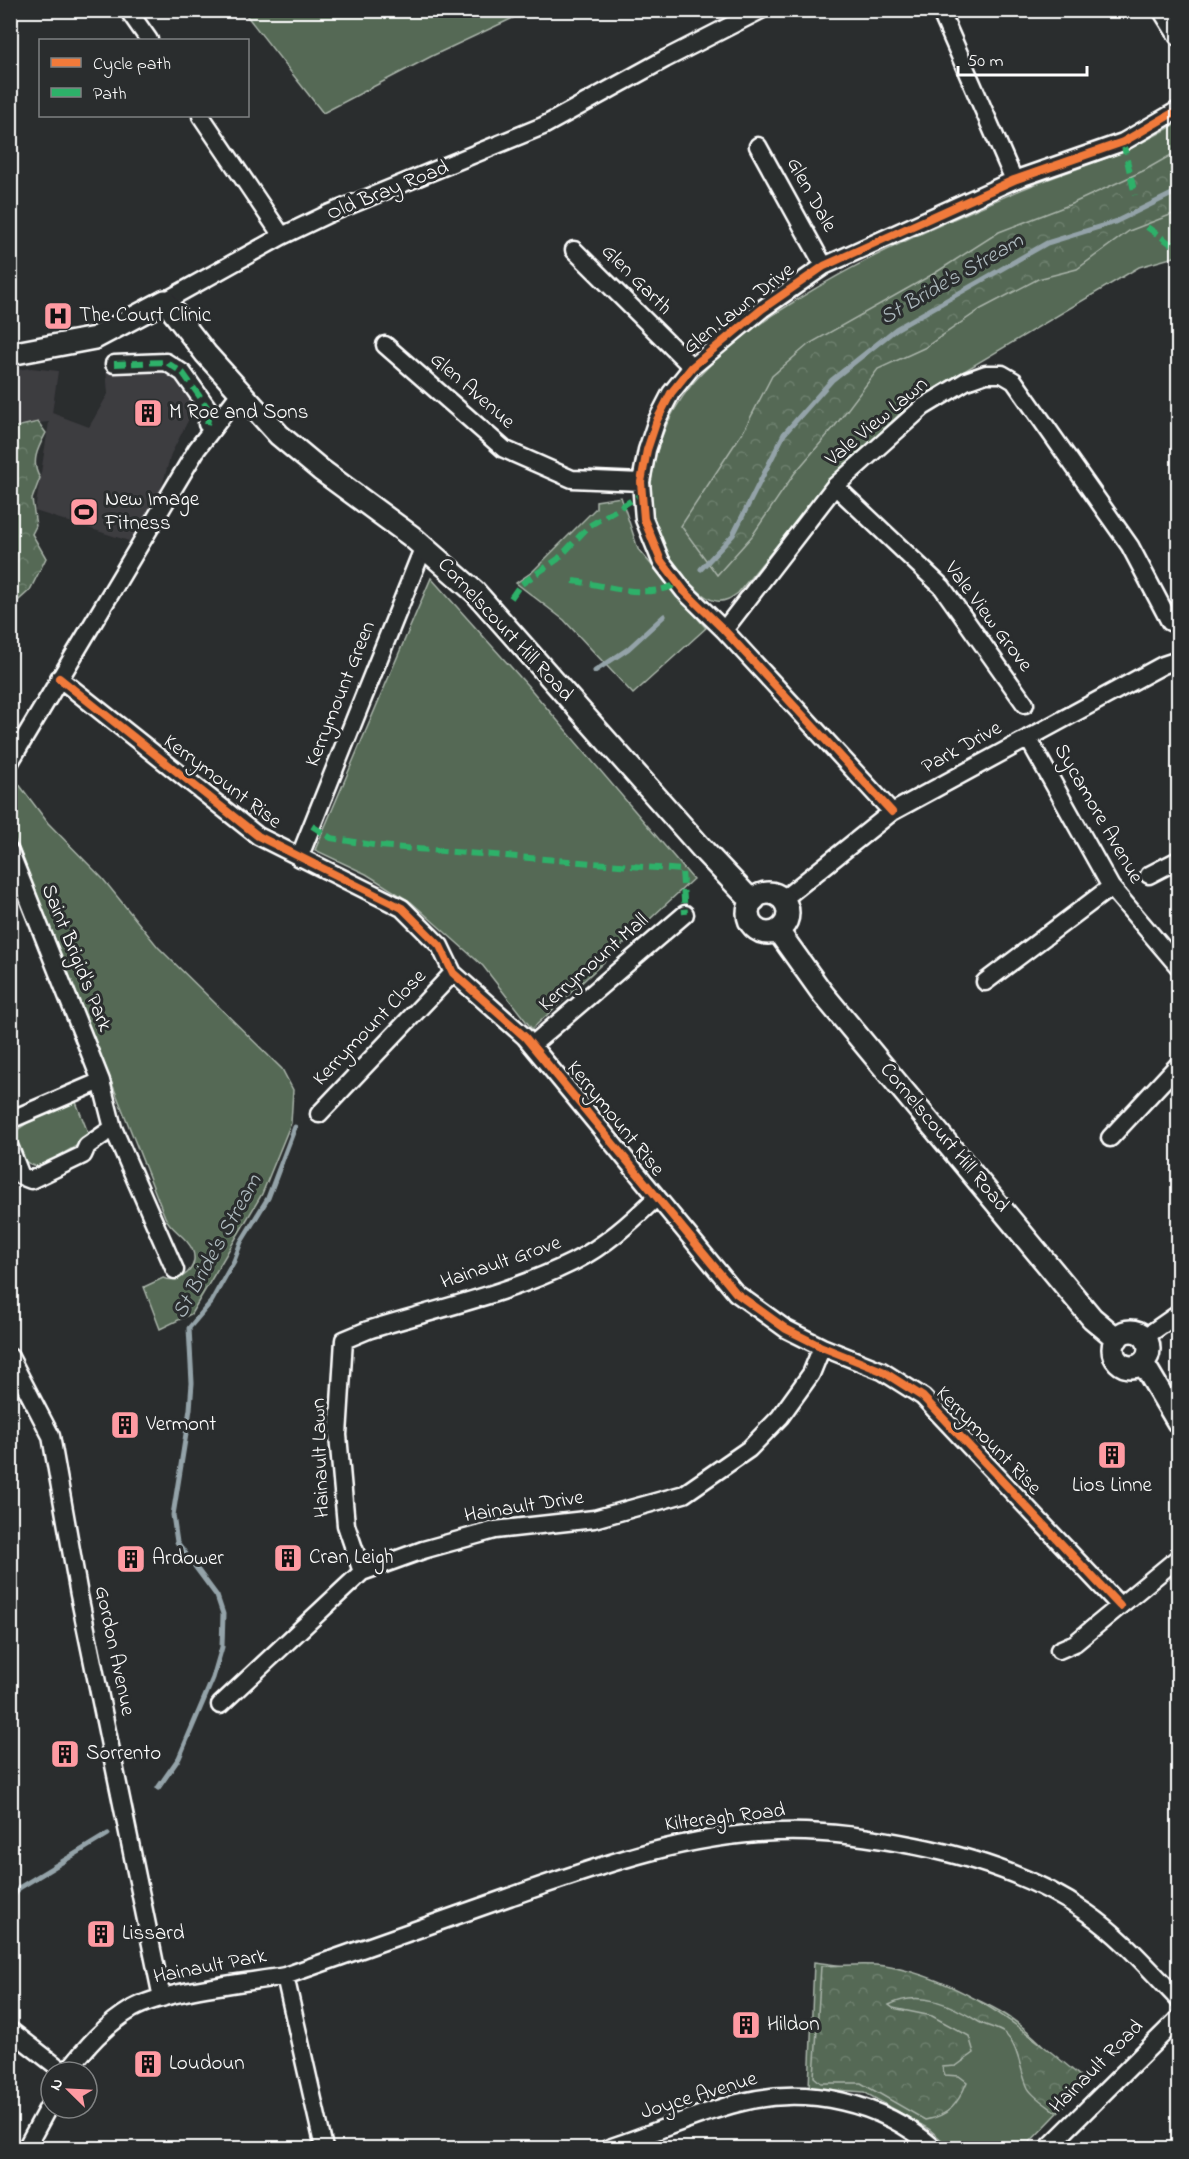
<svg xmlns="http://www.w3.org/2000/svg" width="1189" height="2159" font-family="'Indie Flower',sans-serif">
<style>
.built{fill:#3e3c41}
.green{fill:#546955;stroke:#aab4aa;stroke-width:1.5}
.forest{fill:url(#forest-crowns);stroke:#aab4aa;stroke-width:1.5}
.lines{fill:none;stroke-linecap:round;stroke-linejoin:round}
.stream{stroke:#94a3a9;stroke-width:5}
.minor-casing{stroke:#fff;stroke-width:21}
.major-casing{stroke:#fff;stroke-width:26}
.minor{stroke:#2a2d2e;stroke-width:16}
.major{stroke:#2a2d2e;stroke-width:21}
.quiet{stroke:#2db169;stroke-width:6;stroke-dasharray:12 6;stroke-linecap:butt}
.cycleway-casing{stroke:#2a2d2e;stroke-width:11}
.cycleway{stroke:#f17a3a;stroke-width:8}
.labels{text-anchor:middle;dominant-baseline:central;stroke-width:6;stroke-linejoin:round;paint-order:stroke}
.street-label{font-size:21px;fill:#fff;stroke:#2a2d2e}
.poi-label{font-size:21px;fill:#fff;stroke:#2a2d2e;text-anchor:start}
.water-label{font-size:22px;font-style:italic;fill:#aebabf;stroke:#2a2d2e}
</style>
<defs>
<pattern id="forest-crowns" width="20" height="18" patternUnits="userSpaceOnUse" patternTransform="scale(1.5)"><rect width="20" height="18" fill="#546955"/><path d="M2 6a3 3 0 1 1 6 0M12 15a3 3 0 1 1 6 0" fill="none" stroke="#6e806e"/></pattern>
</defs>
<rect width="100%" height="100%" fill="#2a2d2e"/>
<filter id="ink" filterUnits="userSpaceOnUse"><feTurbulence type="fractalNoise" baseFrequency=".0167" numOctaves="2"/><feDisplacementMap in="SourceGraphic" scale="12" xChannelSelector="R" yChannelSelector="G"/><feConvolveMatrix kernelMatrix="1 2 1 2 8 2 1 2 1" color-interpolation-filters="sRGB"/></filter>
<g filter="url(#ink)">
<!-- built -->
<path class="built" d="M166,366L199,399L171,454L160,493L129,541L35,511L49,422L11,425L10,371L31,368L58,371L52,413L89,427L108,394L106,368Z"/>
<!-- green -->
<path class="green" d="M243,11H528L432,56L323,113Z
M1178,123V256L1139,267L912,402L827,484L738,593C731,598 725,602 717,601C698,600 662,550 656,532C654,524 652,513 651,505C648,461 665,417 693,383C721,351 756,325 792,303C860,259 937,226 1011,194C1047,178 1085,167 1122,152C1141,144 1160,133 1178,123Z
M621,497L638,549L706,628L633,694L564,620L516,583L532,572L596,508V501Z
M431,578L528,686L693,879L532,1029L483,966L411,902L366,874L315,850Z
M15,779L48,823L103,879L158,947L282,1069L293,1090L291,1123L262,1194L191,1314L160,1329L144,1287L163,1278C179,1285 201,1268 192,1249C186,1236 171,1230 165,1217L11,829V787Z
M76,1102L90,1138L42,1166C24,1168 11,1148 16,1131L33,1119Z
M814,1962C877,1970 946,1980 1001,2012C1032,2030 1058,2062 1083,2087L1024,2148H951L929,2129L864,2092L809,2088Z"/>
<!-- forest -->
<path class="forest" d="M1178,151V212L1129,231L1077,269L1038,279L981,309L924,348L878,369L835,426L794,474L752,536L717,575L681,526L744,430L772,376L809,344L935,273L999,232L1069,205L1145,170Z
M38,422L46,433C38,448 30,462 40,478L32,499L36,526L32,534L46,558L30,590L11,607V428Z
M821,1966C842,1966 865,1963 885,1966C965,1979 1026,2031 1086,2081L1056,2112C1048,2106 1033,2097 1028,2088C1020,2072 1019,2045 1004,2033C997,2028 986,2026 979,2022C952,2005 920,1989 889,2005L893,2008L932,2016L969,2036L974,2053L956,2066L942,2067L945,2075L959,2076L967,2082C958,2104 949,2116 925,2120L861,2083H821L814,2077Z"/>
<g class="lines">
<!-- stream -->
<path class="stream" d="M701,569L733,535L784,434L832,380L896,329L1047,243L1115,222L1178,191
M595,671L628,649L664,616
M158,1788L179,1758L213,1678L222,1647L223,1614L217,1596L177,1542L173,1515L190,1409L192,1383L189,1328L211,1302L234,1261L241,1242L268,1198L295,1127
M10,1902L19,1888L108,1834"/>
<!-- minor casing -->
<g class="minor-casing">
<path id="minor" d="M128,10L149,40
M940,10L1014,180
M1161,10L1178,37
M201,116L282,236
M758,146L824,266
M574,250L692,367
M165,301L282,236L328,214L543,126L665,59L761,10
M385,345L504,449L572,479L641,482
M114,364L166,362L183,373L210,411L207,424
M835,486L942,587L1025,704
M724,630L835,486L923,407L966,381L986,374H1002L1014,381L1130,546L1170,622
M59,678L258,836L402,908L440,946L453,973L525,1037L736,1293L786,1329L822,1347L882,1371L923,1397L1120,1606
M1028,738L1111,887L1178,966
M10,762L197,449L240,393
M892,812L724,630L684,591L661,561L644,519L641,482L647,450L657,420L671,393L692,367L762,309L824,266L1014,180L1123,142L1178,110
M10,852L101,1081L113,1128L175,1270
M299,858L424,546
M1149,875L1178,860
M782,900L892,812L1163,665L1178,660
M985,982L1111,887
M532,1045L685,914
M319,1114L453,973
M10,1120L101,1081
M1110,1138L1178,1065
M10,1148L21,1176L31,1180L83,1155L87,1146L113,1128
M1145,1337L1178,1314
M10,1357L51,1436L79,1595L162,1998
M362,1572L346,1525L338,1435L344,1340L368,1330C436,1309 509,1294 573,1262C605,1246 631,1222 656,1198
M1059,1650L1075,1643L1178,1558
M220,1705L362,1572L423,1550L495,1530L594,1519L684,1494L749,1449L780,1417L811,1374L822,1347
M285,1976C360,1950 434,1923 509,1897C596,1867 683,1835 777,1832C823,1830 871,1837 916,1846C976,1858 1037,1878 1087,1913C1122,1937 1149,1969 1178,1999
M10,2030L64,2072
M67,2072C86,2047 105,2025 132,2009C166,1990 244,1983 285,1976L324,2148
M26,2148L51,2102
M609,2148C652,2134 695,2114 738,2103C807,2085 882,2102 934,2148
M1048,2148L1178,2019"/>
</g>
<!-- major casing -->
<g class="major-casing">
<path id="major" d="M10,354L95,338L165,301L206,354L279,435L321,470L411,536L475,592L705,852L745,894L754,900
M748 913a20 20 0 1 1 40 0a20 20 0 1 1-40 0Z
M778,931L823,994L1092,1318L1117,1339
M1113 1349a18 18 0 1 1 36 0a18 18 0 1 1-36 0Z
M1143,1363L1178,1422"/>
</g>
<!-- minor -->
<use href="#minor" class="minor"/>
<!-- major -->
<use href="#major" class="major"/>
<!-- quiet -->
<path class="quiet" d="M1123,142L1135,195
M1147,227L1178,249
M114,364L166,362L183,373L210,411L207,424
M573,581C607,585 647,601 678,583
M511,598L520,585L558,559L589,526L642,494
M312,826L331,838L379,846L682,870L685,914"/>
<!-- cycleway casing -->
<g class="cycleway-casing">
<path id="cycleway" d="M59,678L258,836L402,908L440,946L453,973L525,1037L736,1293L786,1329L822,1347L882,1371L923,1397L1120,1606
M892,812L724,630L684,591L661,561L644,519L641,482L647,450L657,420L671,393L692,367L762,309L824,266L1014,180L1123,142L1178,110"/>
</g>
<!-- cycleway -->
<use href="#cycleway" class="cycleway"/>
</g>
</g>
<!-- icons -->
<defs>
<g id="hospital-square" transform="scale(1.5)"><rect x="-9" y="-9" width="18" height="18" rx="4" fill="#ff9aa2" stroke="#2a2d2e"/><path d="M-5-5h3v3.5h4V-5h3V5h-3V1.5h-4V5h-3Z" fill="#111"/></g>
<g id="building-square" transform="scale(1.5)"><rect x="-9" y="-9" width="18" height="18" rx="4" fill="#ff9aa2" stroke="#2a2d2e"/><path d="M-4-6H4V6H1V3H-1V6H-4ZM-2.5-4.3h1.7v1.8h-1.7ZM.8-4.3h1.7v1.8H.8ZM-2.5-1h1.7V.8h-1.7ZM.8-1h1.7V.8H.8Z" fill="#111"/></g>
<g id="stadium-square" transform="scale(1.5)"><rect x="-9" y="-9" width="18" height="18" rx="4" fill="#ff9aa2" stroke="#2a2d2e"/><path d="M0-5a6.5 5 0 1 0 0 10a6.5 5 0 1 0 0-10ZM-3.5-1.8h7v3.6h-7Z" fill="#111"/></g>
</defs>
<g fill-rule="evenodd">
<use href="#hospital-square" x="58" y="316"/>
<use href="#building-square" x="148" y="413"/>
<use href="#stadium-square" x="84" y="512"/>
<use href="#building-square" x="125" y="1425"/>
<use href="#building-square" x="1112" y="1455"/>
<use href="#building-square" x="288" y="1558"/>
<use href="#building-square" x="131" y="1559"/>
<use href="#building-square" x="65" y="1754"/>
<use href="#building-square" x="101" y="1934"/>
<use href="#building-square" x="746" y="2025"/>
<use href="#building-square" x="148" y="2064"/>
</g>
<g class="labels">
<!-- street labels -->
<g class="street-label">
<text transform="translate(388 191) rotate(-22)">Old Bray Road</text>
<text transform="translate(811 195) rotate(61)">Glen Dale</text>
<text transform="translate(636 280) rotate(45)">Glen Garth</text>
<text transform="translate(739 309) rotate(-38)">Glen Lawn Drive</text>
<text transform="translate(472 391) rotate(41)">Glen Avenue</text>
<text transform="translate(877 422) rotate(-40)">Vale View Lawn</text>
<text transform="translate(988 617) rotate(53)">Vale View Grove</text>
<text transform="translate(505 630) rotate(47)">Cornelscourt Hill Road</text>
<text transform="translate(341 694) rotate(-68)">Kerrymount Green</text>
<text transform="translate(962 748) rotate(-29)">Park Drive</text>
<text transform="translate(222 782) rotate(37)">Kerrymount Rise</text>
<text transform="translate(1098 814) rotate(60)">Sycamore Avenue</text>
<text transform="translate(76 958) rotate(68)">Saint Brigid's Park</text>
<text transform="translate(594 963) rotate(-41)">Kerrymount Mall</text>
<text transform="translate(370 1028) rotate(-46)">Kerrymount Close</text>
<text transform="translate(615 1119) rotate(51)">Kerrymount Rise</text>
<text transform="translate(944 1138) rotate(50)">Cornelscourt Hill Road</text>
<text transform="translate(501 1263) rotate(-19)">Hainault Grove</text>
<text transform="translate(988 1441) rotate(46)">Kerrymount Rise</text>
<text transform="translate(321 1458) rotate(-92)">Hainault Lawn</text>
<text transform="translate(524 1507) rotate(-9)">Hainault Drive</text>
<text transform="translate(114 1651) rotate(78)">Gordon Avenue</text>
<text transform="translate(725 1818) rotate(-7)">Kilteragh Road</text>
<text transform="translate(210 1967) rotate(-11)">Hainault Park</text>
<text transform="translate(1097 2067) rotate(-45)">Hainault Road</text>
<text transform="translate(699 2096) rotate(-17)">Joyce Avenue</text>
</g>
<!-- poi labels -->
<g class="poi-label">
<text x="79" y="316">The Court Clinic</text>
<text x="169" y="413">M Roe and Sons</text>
<text x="105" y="500">New Image<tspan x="105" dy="24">Fitness</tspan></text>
<text x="146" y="1425">Vermont</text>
<text x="1112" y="1486" text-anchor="middle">Lios Linne</text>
<text x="309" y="1558">Cran Leigh</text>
<text x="152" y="1559">Ardower</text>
<text x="86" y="1754">Sorrento</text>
<text x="122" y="1934">Lissard</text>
<text x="767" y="2025">Hildon</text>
<text x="169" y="2064">Loudoun</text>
</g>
<!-- water labels -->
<g class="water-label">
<text transform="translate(952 280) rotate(-30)">St Bride's Stream</text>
<text transform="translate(218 1247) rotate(-61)">St Bride's Stream</text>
</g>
</g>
<!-- margin -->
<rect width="1189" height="2159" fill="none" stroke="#2a2d2e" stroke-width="36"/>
<rect x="18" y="18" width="1153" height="2123" fill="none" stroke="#fff" stroke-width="2" filter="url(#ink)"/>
<!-- legend -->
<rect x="39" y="39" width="210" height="78" fill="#2a2d2e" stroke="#7f8182" stroke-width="1.5"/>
<rect x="51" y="58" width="30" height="9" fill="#f17a3a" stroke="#7f8182" stroke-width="1.5"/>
<text x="93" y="69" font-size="18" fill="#ffffff">Cycle path</text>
<rect x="51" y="88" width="30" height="9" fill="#2db169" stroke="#7f8182" stroke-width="1.5"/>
<text x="93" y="99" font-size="18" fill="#ffffff">Path</text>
<!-- north arrow -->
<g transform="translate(69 2090) rotate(294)"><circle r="28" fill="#2a2d2e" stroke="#7f8182" stroke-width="1.5"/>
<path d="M0-4.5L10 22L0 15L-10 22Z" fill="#ff9aa2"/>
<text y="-9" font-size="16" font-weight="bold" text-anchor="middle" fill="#ffffff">N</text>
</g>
<!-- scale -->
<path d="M958 66v9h129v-9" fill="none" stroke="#ffffff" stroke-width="3"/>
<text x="967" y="66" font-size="18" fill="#ffffff" stroke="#2a2d2e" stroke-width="4.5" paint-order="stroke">50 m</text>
</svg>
